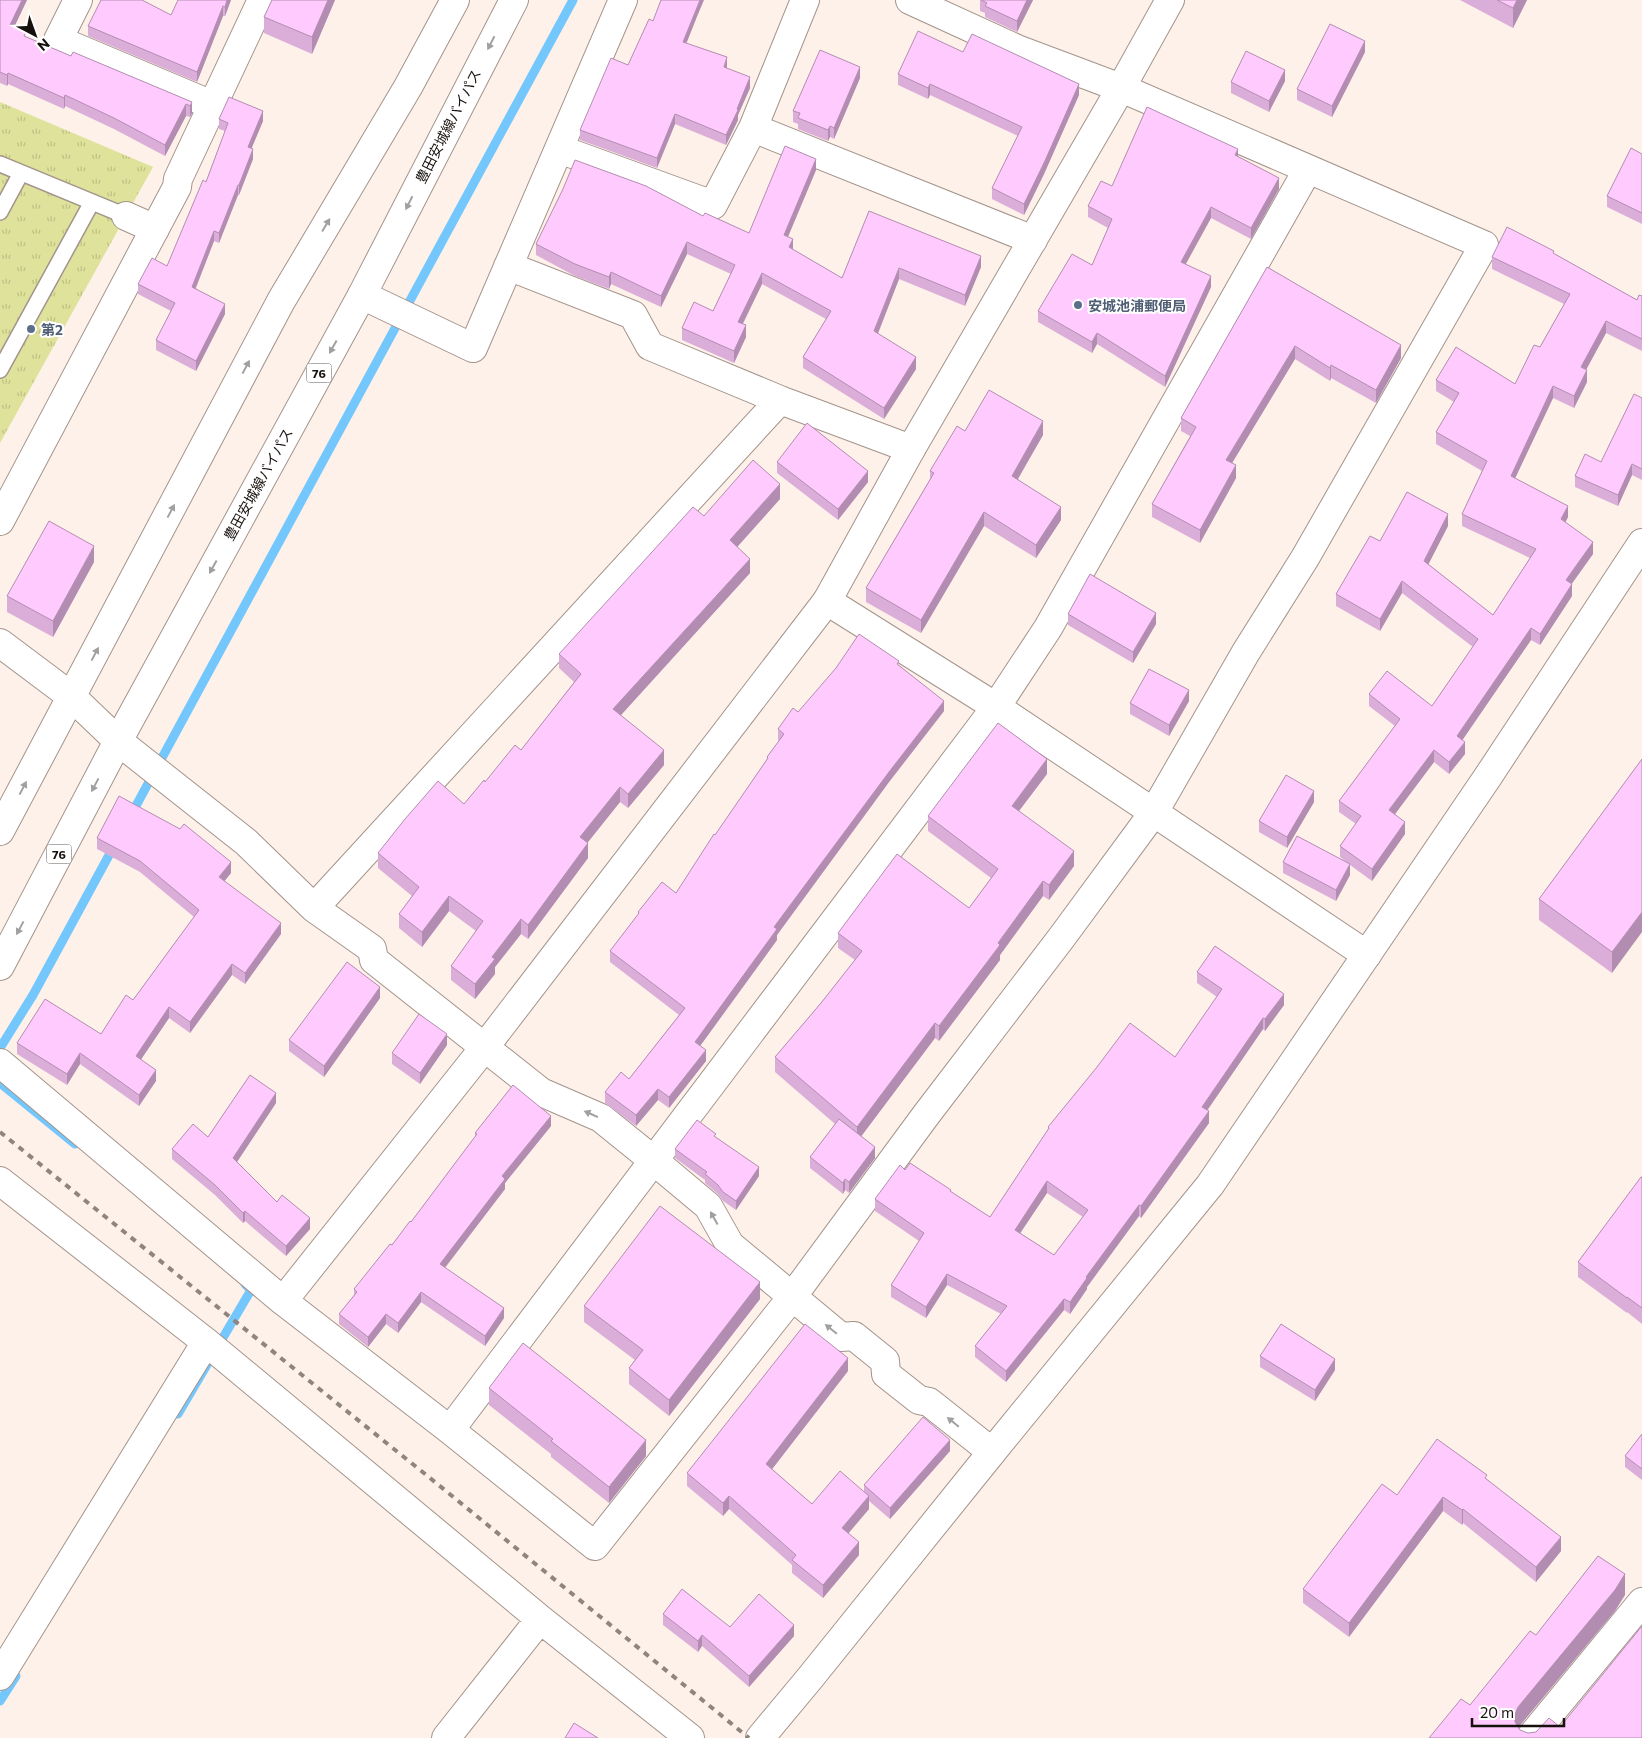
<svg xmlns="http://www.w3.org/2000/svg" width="1642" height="1738" font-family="Commissioner,'Noto Sans JP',sans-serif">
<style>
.park{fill:url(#park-tufts)}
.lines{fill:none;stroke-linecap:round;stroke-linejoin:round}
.stream{stroke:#74c7fc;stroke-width:9}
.lane-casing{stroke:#a3948b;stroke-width:18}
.street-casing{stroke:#a3948b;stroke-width:30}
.secondary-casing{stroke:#a3948b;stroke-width:30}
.primary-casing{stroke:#a3948b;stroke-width:30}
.lane{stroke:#fff;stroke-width:15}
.street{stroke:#fff;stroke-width:28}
.secondary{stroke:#fff;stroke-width:28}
.primary{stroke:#fff;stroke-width:28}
.rail{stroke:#8e857f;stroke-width:4;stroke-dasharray:6 6;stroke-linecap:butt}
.wall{fill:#dbaeda;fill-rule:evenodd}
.shaded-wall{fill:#b28db1}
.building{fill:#ffcafd;stroke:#b28db1;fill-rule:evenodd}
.oneway{fill:#a2a09f}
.service-dot{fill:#5c6f8a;stroke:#fff;stroke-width:2}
.labels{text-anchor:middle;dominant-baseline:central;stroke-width:4;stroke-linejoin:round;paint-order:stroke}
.shield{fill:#fff;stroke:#5d5856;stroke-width:1}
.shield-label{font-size:12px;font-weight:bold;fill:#17110e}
.street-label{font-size:14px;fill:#17110e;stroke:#fff}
.service-label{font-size:14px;font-weight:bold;fill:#4e5e75;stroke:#fff;text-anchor:start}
</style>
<defs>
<pattern id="park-tufts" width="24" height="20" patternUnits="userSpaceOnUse" patternTransform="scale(1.25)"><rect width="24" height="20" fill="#dfe29b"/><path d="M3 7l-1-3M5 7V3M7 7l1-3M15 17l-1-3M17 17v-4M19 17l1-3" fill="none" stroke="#bfc184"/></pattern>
</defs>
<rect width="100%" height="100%" fill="#fef1e9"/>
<!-- park -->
<path class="park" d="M0,102L153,167L0,443Z"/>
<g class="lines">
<!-- stream -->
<path class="stream" d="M131,815L573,0
M0,1048L33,995L114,846
M0,1083L75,1144
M178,1414L251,1290L245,1284
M0,1701L16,1676"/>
<!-- lane casing -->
<g class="lane-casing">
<path id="lane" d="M0,164L126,216
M0,212L21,173
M0,370L92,202"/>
</g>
<!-- street casing -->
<g class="street-casing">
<path id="street" d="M78,0L58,40L212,105
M805,0L753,128L1033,240
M559,149L713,205L753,128
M126,216L155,229
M508,266L633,315L650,346L780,400L911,449
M362,295L473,348L623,0
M0,521L177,187L178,179L262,0
M827,601L996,707L1367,955
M0,643L72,697L118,741L246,842L314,908L372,949L374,960L541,1092L601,1118L653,1160L708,1206L730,1245L841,1337L854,1336L885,1361L886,1374L919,1400L929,1402L992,1452
M314,908L780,400
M0,1063L283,1301L450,1430L595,1546L792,1297L926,1115L1062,937L1154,812L1246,652L1305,558L1484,245L1121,88L1017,49L910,0
M0,1181L206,1342L540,1619L690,1738
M283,1301L484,1048
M450,1430L996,707L1048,628L1308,169
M0,1676L206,1342
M446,1738L540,1619
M1530,1738L1642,1602"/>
</g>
<!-- secondary casing -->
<g class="secondary-casing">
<path id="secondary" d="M484,1048L827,601L911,449L1121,88L1170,0
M760,1738L810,1678L992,1452L1210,1185L1487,778L1642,543"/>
</g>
<!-- primary casing -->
<g class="primary-casing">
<path id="primary" d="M0,831L281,301L408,87L455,0
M0,966L118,741L362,295L514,0"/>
</g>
<!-- lane -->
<use href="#lane" class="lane"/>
<!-- street -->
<use href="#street" class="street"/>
<!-- secondary -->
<use href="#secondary" class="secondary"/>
<!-- primary -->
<use href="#primary" class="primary"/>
<!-- rail -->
<path class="rail" d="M0,1132L430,1478L749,1738"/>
</g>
<!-- wall -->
<path class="wall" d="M0,0H27L14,27L26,37L71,56L192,102V113L190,117L186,116L165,156L114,129L65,106L64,109L8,84L7,86L0,83Z
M231,0L225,16H223L197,82L88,36V26L171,15Z
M272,0H335L312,54L264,33V17Z
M980,0H1033L1017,32L985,17V13L980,11Z
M1460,0H1527L1513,28Z
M696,19L686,43L727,67V68L750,88L738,115V120L726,145L675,124L657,168L580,140V130L628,65L653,21Z
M963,52L1079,95L1044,174L1024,215L992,199V188L1018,136L930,95L928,99L898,85V74Z
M1365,52L1332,117L1297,100V89Z
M860,78L834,139L830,137L828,141L798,129V124L793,122V111Z
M1285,81L1269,112L1231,93V82Z
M219,119L263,121L251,149L253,159L239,195H238L219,243L214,241L196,288L225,314L196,371L156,350V340L171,311L138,294V284L167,266L206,182L225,131L219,129Z
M1642,154V224L1607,207V196Z
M1238,157L1279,189L1251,239L1211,218L1185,264L1211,287L1165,387L1097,344L1092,353L1038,322V311L1092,265L1108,228L1088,217V206Z
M816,170L788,237L793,250L842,278L869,211L981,267L965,306L899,279L878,334L916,369L884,419L803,368V357L826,319L762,284L743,324L746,337L734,363L682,340V328L713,311L731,274L687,254L661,307L611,284L609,289L575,276L536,255V244L703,216L749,233Z
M1554,254L1637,300L1642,296V351L1606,333L1586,370L1587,382L1574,408L1553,398L1515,478L1568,517L1565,522L1593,554L1571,584L1572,596L1540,645L1531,640L1462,740L1465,754L1449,774L1434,762L1395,814L1405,834L1372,881L1350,865V875L1336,901L1283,873V862L1345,861L1340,857V846L1356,824L1339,812V801L1395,726L1369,706V694L1432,706L1473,647L1402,593L1380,631L1336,606V594L1380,541L1448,526L1428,564L1493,615L1530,558L1462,526V514L1482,471L1436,444V432L1454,402L1436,391V380L1515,384L1540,347L1564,304L1492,269V257Z
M1267,267L1401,358L1376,403L1331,378L1330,381L1295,359L1232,463L1236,478L1200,543L1152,517V504L1190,436L1181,431V418Z
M1642,398V480L1632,475L1618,506L1575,487V476L1601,462Z
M965,431L1043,435L1018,479L1061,520L1036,558L984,526L921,633L866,602V588L930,479V471Z
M777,462L868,482L838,520L777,473Z
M780,499L737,547L750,573L620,715L664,765L628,808L620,802L588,842V858L528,939L521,934L495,967V974L475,999L451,980V966L476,931L449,911L422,947L399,928V914L412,896L378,868V853L464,804L485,782L521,750L574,682L559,668V654L704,516Z
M94,562L53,637L7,612V596Z
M1068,614L1156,624L1133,663L1068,625Z
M899,665L944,711L889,782L777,935V940L700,1046L706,1061L669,1108L658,1100L636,1126L605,1103V1092L629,1079L679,1015L610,962V951L638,915V912L676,893L767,759V757L779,741L778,740V729L798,712Z
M1189,701L1169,736L1130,714V703Z
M1642,759L1612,973L1539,920V899Z
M1047,774L1019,811L1074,866L1049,900L1043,896L1000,955V960L939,1041L935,1038L861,1136L875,1158L849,1193L845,1190L843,1194L810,1168V1157L835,1124L775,1072V1057L821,1003L855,960L838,948V933L969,908L991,878L928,831V816Z
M1314,802L1287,848L1259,832V821Z
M97,838L231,873L224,881L281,934L245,984L232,975L190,1033L169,1018L141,1059L156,1081L139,1106L80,1064L67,1085L17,1054V1043L101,1034L133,1000L194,917L140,872L97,849Z
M1197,972L1284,1005L1265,1031L1263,1029L1207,1110L1209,1123L1141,1218L1139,1216L1087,1287V1289L1070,1314L1064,1310L1006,1382L975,1357V1346L1001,1314L947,1285L926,1318L891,1297V1285L919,1241L875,1211V1199L951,1192L990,1217L1048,1130V1127L1175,1057L1217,997L1197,983ZM1047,1193L1083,1217L1054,1255L1020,1233Z
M380,998L324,1077L289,1051V1040Z
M447,1045L420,1084L392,1064V1053Z
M276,1103L237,1162L277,1202L310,1229L286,1256L245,1221L243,1223L215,1195L172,1159V1149L208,1137Z
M551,1126L505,1183V1189L445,1268L504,1318L485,1346L421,1302L398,1333L386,1324L368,1347L339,1324V1314L354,1295V1289L411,1222L475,1137V1133Z
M716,1137L759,1176L736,1210L723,1201L718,1194L705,1183V1180L675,1158V1149Z
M1642,1177V1324L1627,1312V1313L1578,1277V1262Z
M760,1299L669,1416L629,1384V1368L635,1360L584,1322V1306Z
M1260,1356L1335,1370L1315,1401L1260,1367Z
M848,1371L772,1469L812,1504L864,1492V1485L950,1451L890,1519L869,1501V1509L848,1533L859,1555L823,1598L792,1573V1565L729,1509L723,1516L687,1486V1473Z
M489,1388L646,1456L609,1503L551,1457V1454L489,1405Z
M1642,1434V1480L1625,1467V1456Z
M1487,1479L1561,1551L1536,1582L1463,1523L1462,1525L1443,1511L1349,1637L1303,1603V1589L1397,1495Z
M663,1614L730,1627L794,1636L749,1687L702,1646L698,1652L663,1625Z"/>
<!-- shaded-wall -->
<path class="shaded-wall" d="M22,0H27L10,36V25Z
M227,0H231L225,16V7Z
M328,0H335L312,54V37Z
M700,0H704L696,19L683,52V42Z
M1027,0H1033L1017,32V21Z
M1517,0H1527L1513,28V8Z
M223,6V16L197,82V72Z
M1365,41V52L1332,117V106Z
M727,57V67L724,77V67Z
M860,67V78L834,139V128Z
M1285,70V81L1269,112V101Z
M8,73V84L7,86V75Z
M750,77V88L738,115V120L726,145V135Z
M930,84V95L928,99V88Z
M1079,84V95L1044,174L1024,215V204Z
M65,95V106L64,109V98Z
M192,102V113L190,117V106Z
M186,104V116L165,156V145Z
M263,111V121L248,157V147Z
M675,114V124L657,168V158Z
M830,126V137L828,141V130Z
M253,149V159L239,195V185Z
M1238,149V160L1235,155Z
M816,159V170L784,246V235Z
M1279,178V189L1251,239V228Z
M238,185V195L219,243V233Z
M1211,207V218L1181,273V262Z
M214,231V241L192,297V287Z
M793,239V250L789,247Z
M687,242V254L661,307V296Z
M981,256V267L965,306V295Z
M899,268V279L874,343V331Z
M611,272V284L609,289V277Z
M762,273V284L738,333V322Z
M1211,276V287L1165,387V376Z
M225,304V314L196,371V361Z
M1606,321V333L1581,379V367Z
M746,325V337L734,363V351Z
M1097,333V344L1092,353V342Z
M1401,345V358L1376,403V390Z
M1295,346V359L1226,473V460Z
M916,357V369L884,419V408Z
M1331,365V378L1330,381V368Z
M1587,370V382L1574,408V396Z
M1553,386V398L1511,487V476Z
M1043,421V435L1012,489V476Z
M1632,464V475L1618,506V495Z
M1236,465V478L1200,543V530Z
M868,471V482L838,520V509Z
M780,484V499L730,555V540Z
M1568,506V517L1561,531V519Z
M1061,507V520L1036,558V545Z
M984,512V526L921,633V620Z
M1448,514V526L1424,573V561Z
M1593,542V554L1566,592V580Z
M94,546V562L53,637V621Z
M750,559V573L613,724V709Z
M1402,581V593L1380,631V619Z
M1572,584V596L1540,645V634Z
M1156,613V624L1133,663V652Z
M1531,628V640L1457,748V736Z
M1189,690V701L1169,736V725Z
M944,701V711L889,782L777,935V940L695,1053V1042L774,927L889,772Z
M1465,742V754L1449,774V762Z
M664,750V765L628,808V794Z
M1434,750V762L1389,822V810Z
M1047,759V774L1012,820V806Z
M620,787V802L580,852V837Z
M1314,791V802L1287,848V837Z
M1405,822V834L1372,881V869Z
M588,843V858L528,939V925Z
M1074,851V866L1049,900V885Z
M231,862V873L219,888V877Z
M1350,864V875L1336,901V890Z
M1043,881V896L1000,955V960L939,1041V1026Z
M449,896V911L422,947V932Z
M1642,912V932L1612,973V952Z
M521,919V934L495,967V974L475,999V984L492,957Z
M281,923V934L245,984V973Z
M232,964V975L190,1033V1022Z
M380,987V998L324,1077V1066Z
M1284,994V1005L1265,1031V1019Z
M169,1007V1018L136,1067V1056Z
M1263,1018V1029L1202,1118V1107Z
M935,1023V1038L857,1142V1127Z
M447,1034V1045L420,1084V1073Z
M706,1050V1061L669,1108V1097Z
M80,1053V1064L67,1085V1074Z
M156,1070V1081L139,1106V1095Z
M658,1089V1100L636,1126V1115Z
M276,1093V1103L233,1168V1158Z
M1209,1111V1123L1141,1218V1206Z
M551,1116V1126L505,1183V1189L440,1274V1264L502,1176Z
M875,1147V1158L849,1193V1182Z
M759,1167V1176L736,1210V1201Z
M845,1179V1190L843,1194V1183Z
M1047,1181V1193L1015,1241V1230Z
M1139,1205V1216L1087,1287V1289L1070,1314V1302L1086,1277Z
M245,1211V1221L243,1223V1213Z
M310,1218V1229L286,1256V1246Z
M947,1274V1285L926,1318V1307Z
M760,1282V1299L669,1416V1400Z
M421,1292V1302L398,1333V1323Z
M1064,1299V1310L1006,1382V1371Z
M504,1308V1318L485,1346V1336Z
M386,1314V1324L368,1347V1337Z
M848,1358V1371L766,1477V1464Z
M1335,1359V1370L1315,1401V1390Z
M646,1440V1456L609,1503V1487Z
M950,1440V1451L890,1519V1508Z
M729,1496V1509L723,1516V1503Z
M869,1496V1509L842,1541V1528Z
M1443,1497V1511L1349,1637V1623Z
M1463,1509V1523L1462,1525V1510Z
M1561,1537V1551L1536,1582V1567Z
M859,1542V1555L823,1598V1585Z
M1625,1574V1595L1615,1611L1518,1728L1515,1735V1714L1518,1707Z
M794,1625V1636L749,1687V1676Z
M702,1635V1646L698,1652V1641Z"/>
<!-- building -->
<path class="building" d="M0,0H22L10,25L26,32L24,36L71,56L73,52L192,102L190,106L186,104L165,145L114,118L65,95L64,98L8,73L7,75L0,72Z
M101,0H142L171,15L178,0H227L225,7L223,6L197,72L88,26Z
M272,0H328L312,37L264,17Z
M661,0H700L683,42L727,57L724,67L750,77L737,109L738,110L726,135L675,114L657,158L580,130L611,58L628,65L649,19L653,21Z
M981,0H1027L1017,21L985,6L987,3Z
M1497,0H1517L1513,8Z
M1330,24L1365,41L1332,106L1297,89Z
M918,31L963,52L972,34L1079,84L1044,163L1024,204L992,188L1022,127L930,84L928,88L898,74Z
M820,50L860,67L834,128L830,126L828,130L798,118L800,113L793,111Z
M1246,51L1285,70L1269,101L1231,82Z
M229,97L263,111L248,147L253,149L239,185H238L219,233L214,231L192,287L225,304L196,361L156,340L175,303L138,284L152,258L167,266L203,180L206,182L228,123L219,119Z
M1147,107L1238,149L1235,155L1279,178L1251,228L1211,207L1181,262L1211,276L1165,376L1097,333L1092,342L1038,311L1072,254L1092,265L1112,219L1088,206L1101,181L1112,186Z
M785,146L816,159L784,235L793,239L789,247L842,278L869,211L981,256L965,295L899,268L874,331L916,357L884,408L803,357L831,311L762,273L738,322L746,325L734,351L682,328L694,302L713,311L735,265L687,242L661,296L611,272L609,277L575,264L536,244L563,189L575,160L646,186L703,216L705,213L749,233Z
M1631,148L1642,154V213L1607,196Z
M1507,227L1554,251L1553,253L1637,300L1639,295L1642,296V339L1606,321L1581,367L1587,370L1574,396L1553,386L1511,476L1568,506L1561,519L1593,542L1566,580L1572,584L1540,634L1531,628L1457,736L1465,742L1449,762L1434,750L1389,810L1405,822L1372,869L1340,846L1361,816L1339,801L1400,719L1369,694L1387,671L1432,706L1478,639L1402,581L1380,619L1336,594L1370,536L1380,541L1407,492L1448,514L1424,561L1493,615L1536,549L1462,514L1487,461L1436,432L1459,393L1436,380L1456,347L1515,384L1534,345L1540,347L1570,294L1492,257Z
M1267,267L1401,345L1376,390L1331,365L1330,368L1295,346L1226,460L1236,465L1200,530L1152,504L1196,427L1181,418Z
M989,390L1043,421L1012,476L1061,507L1036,545L984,512L921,620L866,588L934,473L930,471L957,426L965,431Z
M1634,394L1642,398V469L1632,464L1618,495L1575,476L1585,454L1601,462Z
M807,423L868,471L838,509L777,462Z
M753,460L780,484L730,540L750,559L613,709L664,750L628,794L620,787L580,837L588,843L528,925L521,919L492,957L495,959L475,984L451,966L483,921L449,896L422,932L399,914L419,887L378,853L405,819L438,781L464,804L484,780L485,782L515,745L521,750L581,674L559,654L693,507L704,516Z
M49,521L94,546L53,621L7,596Z
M1090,574L1156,613L1133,652L1068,614Z
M859,634L899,661L897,664L944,701L889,772L774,927L777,929L695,1042L706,1050L669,1097L658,1089L636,1115L605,1092L621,1072L629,1079L685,1008L610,951L639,913L638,912L662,882L676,893L714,834L715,835L768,758L767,757L784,734L778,729L793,708L798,712L836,668Z
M1149,669L1189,690L1169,725L1130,703Z
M998,723L1047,759L1012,806L1074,851L1049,885L1043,881L998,943L1000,945L939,1026L935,1023L857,1127L775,1057L821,1003L862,951L838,933L897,854L969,908L998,869L928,816Z
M1642,759V912L1612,952L1539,899Z
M1286,775L1314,791L1287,837L1259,821Z
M119,796L180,829L184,824L231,862L219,877L281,923L245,973L232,964L190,1022L169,1007L136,1056L156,1070L139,1095L80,1053L67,1074L17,1043L45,999L101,1034L126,995L133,1000L199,910L140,861L97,838Z
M1297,836L1350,864L1336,890L1283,862Z
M1215,946L1284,994L1265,1019L1263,1018L1202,1107L1209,1111L1141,1206L1139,1205L1086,1277L1087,1278L1070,1302L1064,1299L1006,1371L975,1346L1007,1306L947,1274L926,1307L891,1285L924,1233L875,1199L900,1165L905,1170L910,1163L951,1190L950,1191L990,1217L1049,1128L1048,1127L1097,1067L1130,1023L1175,1057L1222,989L1197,972ZM1047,1181L1088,1210L1054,1255L1015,1230Z
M347,962L380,987L324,1066L289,1040Z
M419,1014L447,1034L420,1073L392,1053Z
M250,1075L276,1093L233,1158L277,1202L282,1195L310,1218L286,1246L245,1211L243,1213L215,1185L172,1149L193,1124L208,1137Z
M513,1085L551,1116L502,1176L505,1179L440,1264L504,1308L485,1336L421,1292L398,1323L386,1314L368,1337L339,1314L357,1292L354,1289L390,1244L392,1245L410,1221L411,1222L477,1134L475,1133Z
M839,1119L875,1147L849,1182L845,1179L843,1183L810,1157Z
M697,1120L716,1134L714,1136L759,1167L736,1201L723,1192L718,1185L705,1174L707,1172L675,1149Z
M1641,1177H1642V1308L1627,1297V1298L1578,1262Z
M660,1206L760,1282L669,1400L629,1368L643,1350L584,1306Z
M805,1324L848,1358L766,1464L812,1504L840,1471L869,1496L842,1528L859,1542L823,1585L792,1560L796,1555L729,1496L723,1503L687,1473Z
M1281,1324L1335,1359L1315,1390L1260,1356Z
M523,1343L646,1440L609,1487L551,1441L553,1439L489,1388Z
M923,1417L950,1440L890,1508L864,1485Z
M1642,1434V1469L1625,1456Z
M1437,1439L1487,1475L1485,1478L1561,1537L1536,1567L1463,1509L1462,1510L1443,1497L1349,1623L1303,1589L1382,1484L1397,1495Z
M1598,1556L1625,1574L1615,1590L1518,1707L1515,1714V1722L1520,1730L1528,1733L1536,1732L1549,1718L1560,1727L1642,1626V1738H1429L1461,1699L1470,1705L1530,1631L1536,1635Z
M682,1589L730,1627L759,1594L794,1625L749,1676L702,1635L698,1641L663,1614Z
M574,1723L598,1738H565Z"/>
<!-- one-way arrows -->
<defs><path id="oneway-solid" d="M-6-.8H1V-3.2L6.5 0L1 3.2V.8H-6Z" transform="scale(1.25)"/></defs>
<g class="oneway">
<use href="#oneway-solid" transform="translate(491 43) rotate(117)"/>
<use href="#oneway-solid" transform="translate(409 203) rotate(117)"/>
<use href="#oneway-solid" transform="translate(326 225) rotate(-59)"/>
<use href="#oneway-solid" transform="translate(333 347) rotate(119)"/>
<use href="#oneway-solid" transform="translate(246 367) rotate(-62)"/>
<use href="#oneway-solid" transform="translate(171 511) rotate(-62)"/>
<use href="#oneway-solid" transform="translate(213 567) rotate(119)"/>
<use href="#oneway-solid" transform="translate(95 654) rotate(-62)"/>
<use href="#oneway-solid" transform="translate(95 785) rotate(118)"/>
<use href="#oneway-solid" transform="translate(23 788) rotate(-62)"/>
<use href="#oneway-solid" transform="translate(20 928) rotate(118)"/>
<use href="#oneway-solid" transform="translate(591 1114) rotate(-156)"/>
<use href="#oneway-solid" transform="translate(714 1218) rotate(-119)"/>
<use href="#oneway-solid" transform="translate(831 1329) rotate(-141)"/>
<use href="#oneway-solid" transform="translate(953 1422) rotate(-141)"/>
</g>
<!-- markers -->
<g class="service-dot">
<circle cx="1078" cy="305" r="5"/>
<circle cx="31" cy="329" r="5"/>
</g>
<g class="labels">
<!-- shield labels -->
<g class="shield">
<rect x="306.5" y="363.5" width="25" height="19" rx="4"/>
<rect x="46.5" y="844.5" width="25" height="19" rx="4"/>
</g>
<g class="shield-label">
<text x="319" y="373">76</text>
<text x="59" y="854">76</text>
</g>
<!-- street labels -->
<g class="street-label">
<text transform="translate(448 126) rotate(-63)">豊田安城線バイパス</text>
<text transform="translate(258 484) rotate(-61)">豊田安城線バイパス</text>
</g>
<!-- service labels -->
<g class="service-label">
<text x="1088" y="305">安城池浦郵便局</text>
<text x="41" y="329">第2</text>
</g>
</g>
<!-- north arrow -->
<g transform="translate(35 35) rotate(139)" stroke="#ffffff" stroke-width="4" paint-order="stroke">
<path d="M0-4L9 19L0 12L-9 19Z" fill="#17110e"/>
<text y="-8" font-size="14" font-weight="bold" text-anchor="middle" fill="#17110e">N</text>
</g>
<!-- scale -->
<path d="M1472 1718v8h92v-8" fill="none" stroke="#17110e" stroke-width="2.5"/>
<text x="1480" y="1718" font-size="15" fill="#17110e" stroke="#ffffff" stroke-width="4" paint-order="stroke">20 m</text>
</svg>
